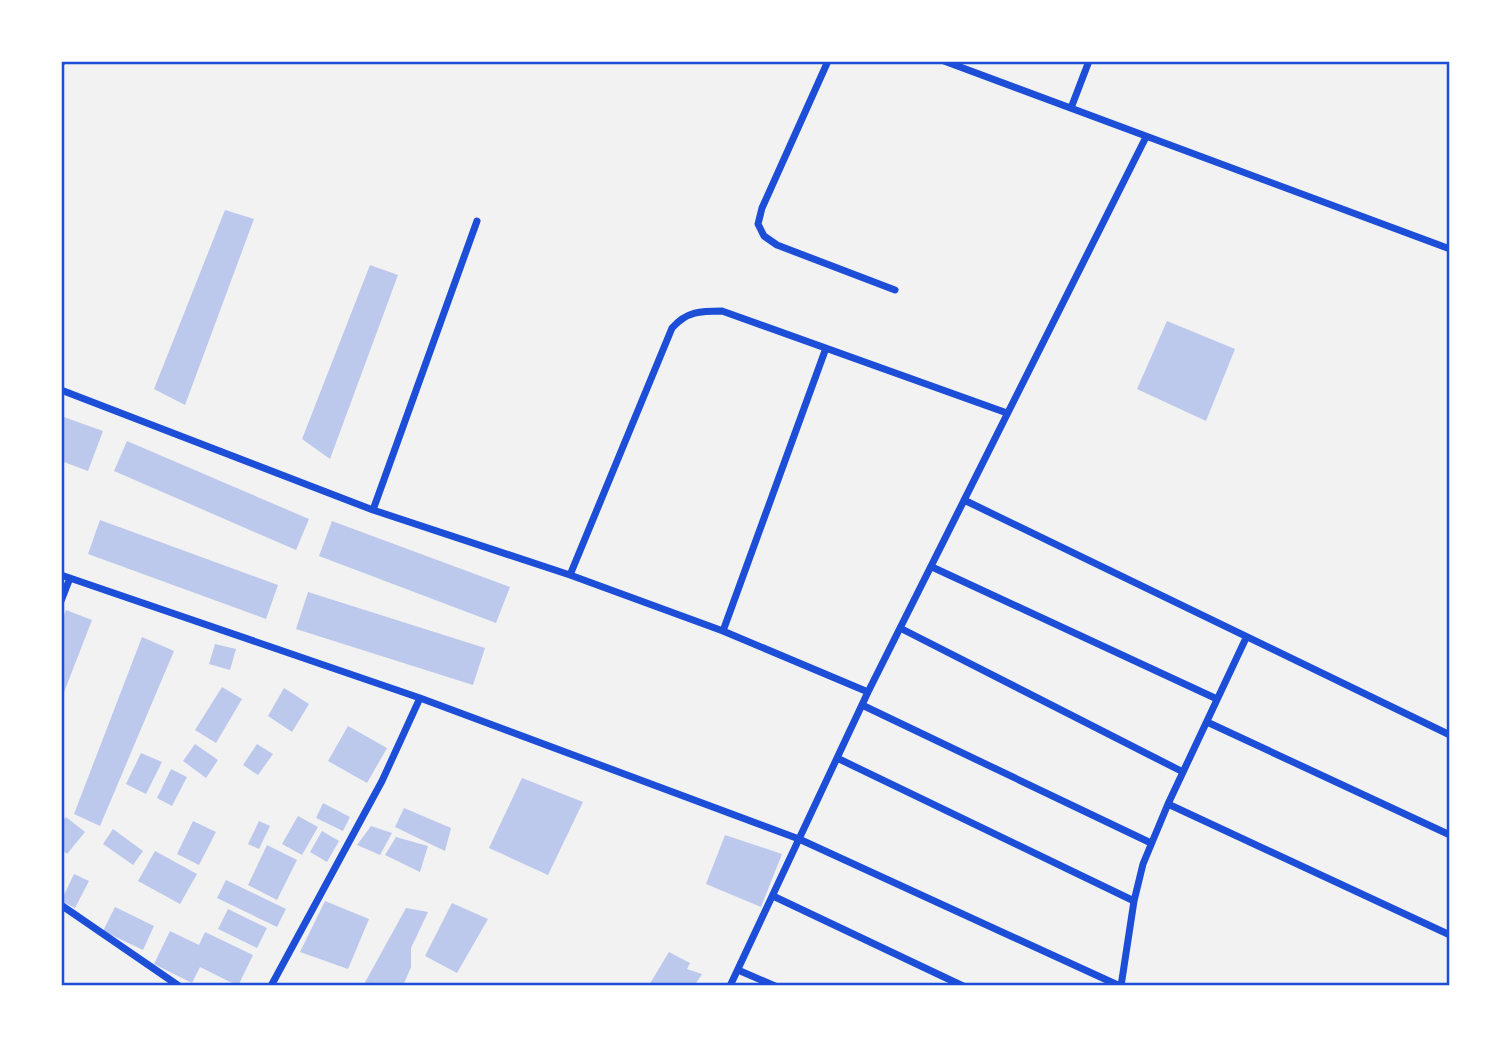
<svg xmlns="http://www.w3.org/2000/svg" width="1511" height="1047" font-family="'DM Sans',sans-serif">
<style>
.building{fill:#bdc9ec}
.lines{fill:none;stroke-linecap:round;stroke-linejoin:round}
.minor{stroke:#1d4ed8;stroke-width:7}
.neatline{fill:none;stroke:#1d4ed8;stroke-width:2.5}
</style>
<rect width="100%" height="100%" fill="#f2f2f2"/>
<!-- building -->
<path class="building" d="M225,210L254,219L185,405L154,389Z
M370,265L398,275L330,459L302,439Z
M1167,321L1235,349L1206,421L1137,389Z
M61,416L103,431L88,471L61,461Z
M127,441L309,519L296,550L114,471Z
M100,520L278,585L266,619L88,554Z
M332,521L510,587L496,623L319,556Z
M308,592L485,648L473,685L296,629Z
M66,610L92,620L61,700V623Z
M142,637L174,651L100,826L74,814Z
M215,644L236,649L230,670L209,664Z
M222,687L242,699L216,743L195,730Z
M284,688L309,704L292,732L268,716Z
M348,726L387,748L367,783L328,761Z
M195,744L218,760L206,778L183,761Z
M257,744L273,754L258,775L243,765Z
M141,753L162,762L146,794L126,784Z
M171,769L187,777L172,806L157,798Z
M522,778L583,802L548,875L489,848Z
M323,803L350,817L343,831L316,818Z
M404,808L451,828L445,851L395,827Z
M298,816L318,827L302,855L282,844Z
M66,817L85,832L67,854L61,849V823Z
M193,821L216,832L199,865L177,854Z
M259,821L270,826L259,849L248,844Z
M371,826L392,833L380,855L357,845Z
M113,829L143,851L133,865L103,844Z
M322,831L339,841L327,862L310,852Z
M725,835L782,854L761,907L706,884Z
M396,837L428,846L420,872L385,855Z
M267,845L297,860L277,900L248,885Z
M155,851L197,874L180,904L138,881Z
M74,874L89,881L75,908L61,901Z
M226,880L286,909L277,927L217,898Z
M325,901L369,919L348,969L300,952Z
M452,903L488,919L457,973L425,956Z
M115,907L154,926L143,950L103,931Z
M406,908L428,912L411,948V967L403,986H363Z
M228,909L267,928L257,948L218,929Z
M170,931L199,945L205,932L253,955L238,986L200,967L192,983L154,964Z
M669,952L690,963L687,969L702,974L694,986L649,985Z"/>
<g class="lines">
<!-- minor -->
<path class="minor" d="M828,61L762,208L758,224L764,236L777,245L895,290
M944,61L1450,249
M61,63L63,61
M1071,108L1089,61
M61,390L373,510L570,575L723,631L868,692
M964,500L1450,735
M373,510L477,221
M932,567L1217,699
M61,575L420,698L799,839L1120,986
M570,575L672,328C687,311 701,311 722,311L1007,413
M61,601L70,578
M900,628L1183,772
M723,631L826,348
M862,705L1151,843
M1207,722L1450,835
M837,758L1134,901
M1168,804L1450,935
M773,896L963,986
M61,905L179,986
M738,970L775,986
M271,986L382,781L420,698
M730,986L868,692L1146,137
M1121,986L1134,901L1143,864L1168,804L1246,638"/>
</g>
<!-- border -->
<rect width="1511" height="1047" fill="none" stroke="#ffffff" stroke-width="126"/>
<rect x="63" y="63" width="1385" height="921" class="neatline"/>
</svg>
